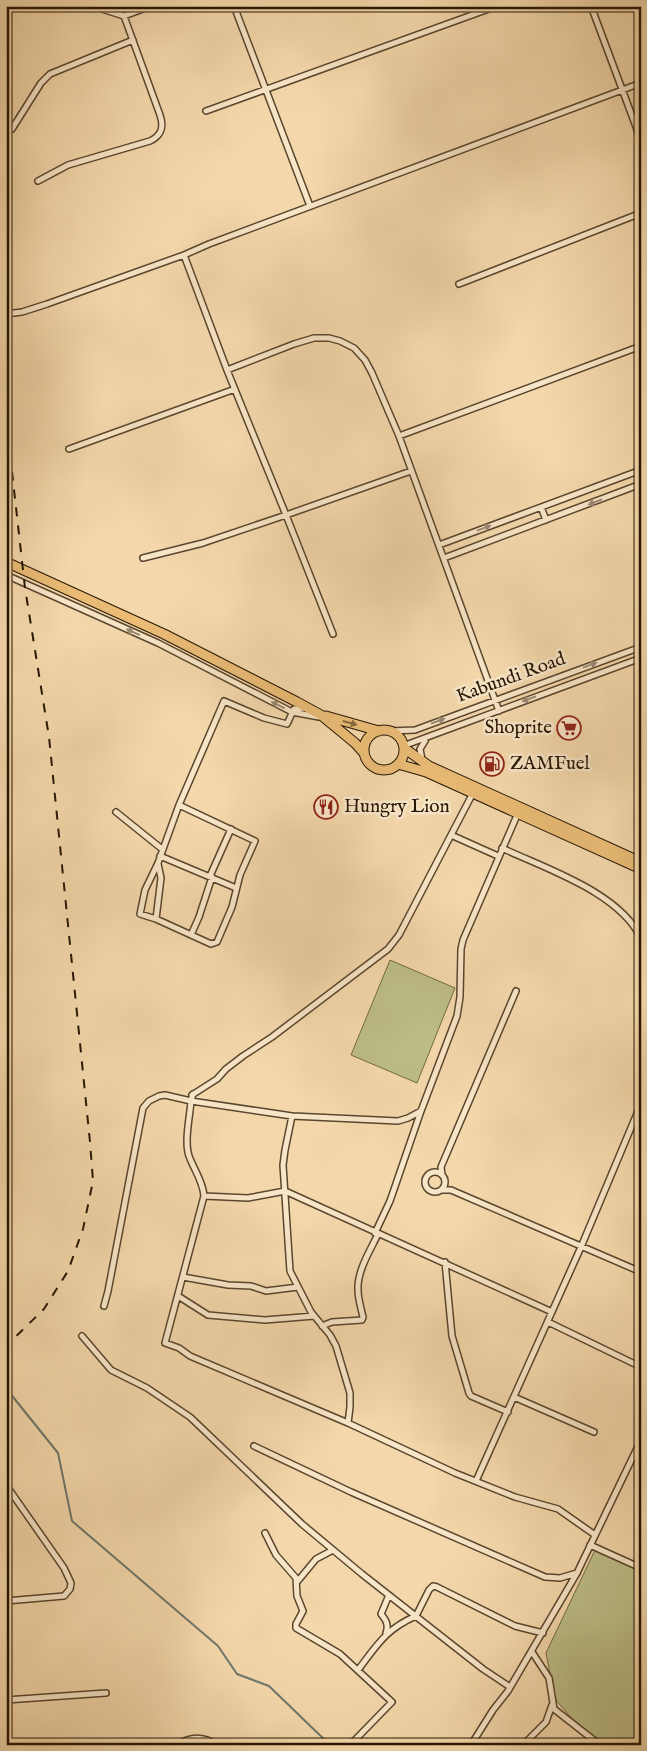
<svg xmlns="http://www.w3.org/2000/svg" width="647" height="1751" font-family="'IM FELL English',serif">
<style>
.green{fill:#bdbe88;stroke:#726a46}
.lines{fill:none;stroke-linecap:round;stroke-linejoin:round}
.stream{stroke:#6e776c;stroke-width:2}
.minor-casing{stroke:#5a462e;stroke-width:8}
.trunk-casing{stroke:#261605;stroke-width:11}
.minor{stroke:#f8e6c8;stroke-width:5}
.trunk{stroke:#eabc76;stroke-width:9}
.rail{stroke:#261605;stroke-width:2;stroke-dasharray:9 9;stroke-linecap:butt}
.oneway{fill:#9a8870}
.oneway2{fill:#88693e}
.labels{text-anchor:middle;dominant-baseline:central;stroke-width:5;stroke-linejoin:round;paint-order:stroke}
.street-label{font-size:19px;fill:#261605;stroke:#f8e6c8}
.poi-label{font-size:19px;fill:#261605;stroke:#f8e6c8;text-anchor:start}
</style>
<rect width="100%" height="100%" fill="#f4d8ab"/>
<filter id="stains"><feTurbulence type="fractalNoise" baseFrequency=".004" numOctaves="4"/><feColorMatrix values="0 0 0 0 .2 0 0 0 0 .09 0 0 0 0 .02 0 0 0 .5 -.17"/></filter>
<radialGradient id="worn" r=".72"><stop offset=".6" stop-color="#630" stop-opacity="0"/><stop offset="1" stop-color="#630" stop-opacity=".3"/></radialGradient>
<!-- green -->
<path class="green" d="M390,960L455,988L417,1083L351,1055Z
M595,1550L641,1571V1745H602L573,1720L555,1699L546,1653Z"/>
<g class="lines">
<!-- stream -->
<path class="stream" d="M6,1390L9,1392L58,1453L72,1521L218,1646L237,1674L269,1686L330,1745"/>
<!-- minor casing -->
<g class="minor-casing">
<path id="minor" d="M93,6L124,16L151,6
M234,6L310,206
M591,6L641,140
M206,111L497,6
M12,129L41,83L50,74L133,40
M38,181L68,165L150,141C162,135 164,127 160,115L124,16
M459,284L641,213
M6,314L22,312L47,304L184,255
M227,370L294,344L314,338H329L340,341L354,348L365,360L372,373L399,436L499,711
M399,436L641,346
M69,449L235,389
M411,471L286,515L227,370L184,255L209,244L641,83
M541,507L546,520
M439,545L641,470
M143,558L203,543L286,515L333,634
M444,558L641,484
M6,575L158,643L292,712L319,717
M390,731L415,730L641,647
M403,746L641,658
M422,760L420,749L425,741
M179,805L255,841L240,875L232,907L217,942L211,944L156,919L140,914L145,890L158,863L179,805L224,701L264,718L287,724L294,709L305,708
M116,812L162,849
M451,835L473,793
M502,848C546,869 619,892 641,938
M160,856L236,888
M210,876L231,829
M156,919L161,878L158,864
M191,935L199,917L212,877
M193,1094L191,1101C190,1116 184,1141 189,1156C194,1170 203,1181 204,1196L165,1343L179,1348L190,1356L348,1423L455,1473L515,1497L558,1509L595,1535
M192,1095L217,1079L226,1069L243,1056L272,1037L388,949L399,935L451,835L498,856
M292,1116L285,1150L283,1165L290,1271L311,1312L330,1335L336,1346L350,1393V1407L348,1423
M425 1182a10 10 0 1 1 20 0a10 10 0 1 1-20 0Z
M442,1175L441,1167L516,991
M442,1190H451L641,1272
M204,1196L248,1198L285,1191L552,1312
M375,1233L390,1201L421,1111L457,1016L460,997L461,949L463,940L518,813
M445,1262L452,1336L469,1393L471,1396L508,1412
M183,1277L228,1285L251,1286L266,1291L298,1287
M178,1296L208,1315L265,1320L314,1316
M104,1306L108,1291L143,1108L149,1101L159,1096L165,1095L191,1101L292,1116L398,1121L408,1118L421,1111
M548,1322L641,1367
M322,1326L332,1322L362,1320L363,1317C361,1308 358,1299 358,1290C357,1271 370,1251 378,1234
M82,1336L111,1370L147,1388L190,1417L302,1524L362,1574L483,1669L510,1687
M514,1397L594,1432
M254,1446L351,1492L545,1577L560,1578L577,1573
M476,1481L581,1247L641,1104
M6,1485L64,1568L71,1583L70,1589L64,1596L6,1601
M265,1533L276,1555L296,1578L297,1596L303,1611L296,1624V1628L340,1654L392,1702L353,1742
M590,1545L641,1568
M297,1582L316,1559L333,1550
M386,1633C389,1625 386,1620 381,1614L389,1595
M532,1652L549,1678L554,1709L600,1745
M358,1670C377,1645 386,1629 416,1616L429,1590L433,1586L437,1587L515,1626L543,1633
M6,1700L106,1693
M177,1745C191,1736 203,1736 217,1745
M471,1745L493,1710L508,1691L577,1573L641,1440
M523,1745L546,1722L552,1705"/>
</g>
<!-- trunk casing -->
<g class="trunk-casing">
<path id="trunk" d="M6,562L164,634L297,702L321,715L355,743L364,753
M326,716L379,731
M364 750a20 20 0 1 1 40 0a20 20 0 1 1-40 0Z
M404,748L429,766L641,862
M398,764L426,772L641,869"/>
</g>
<!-- minor -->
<use href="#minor" class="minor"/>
<!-- trunk -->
<use href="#trunk" class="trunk"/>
<!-- rail -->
<path class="rail" d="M6,418L25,588L49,737L90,1142L93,1181L83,1229L68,1271L44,1309L6,1346"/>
</g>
<!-- one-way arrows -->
<defs><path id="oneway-solid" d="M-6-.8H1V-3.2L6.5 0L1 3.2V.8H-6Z" transform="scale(1.25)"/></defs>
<g class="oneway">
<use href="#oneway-solid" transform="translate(595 502) rotate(159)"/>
<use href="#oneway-solid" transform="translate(484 528) rotate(-20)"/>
<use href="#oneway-solid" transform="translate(133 632) rotate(-156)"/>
<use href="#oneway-solid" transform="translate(590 665) rotate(-20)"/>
<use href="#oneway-solid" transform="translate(529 699) rotate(160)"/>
<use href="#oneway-solid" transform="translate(278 705) rotate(-154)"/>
<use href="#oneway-solid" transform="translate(438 721) rotate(-20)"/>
</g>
<use class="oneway2" href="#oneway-solid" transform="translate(350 723) rotate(15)"/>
<!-- icons -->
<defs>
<g id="supermarket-ring" transform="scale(1.25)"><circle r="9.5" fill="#f8e6c8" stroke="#8f2418" stroke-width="1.5"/><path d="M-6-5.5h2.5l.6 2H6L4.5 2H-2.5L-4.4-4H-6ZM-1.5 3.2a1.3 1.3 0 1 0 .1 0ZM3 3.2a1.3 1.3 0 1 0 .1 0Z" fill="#8f2418"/></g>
<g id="fuel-ring" transform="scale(1.25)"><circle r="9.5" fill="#f8e6c8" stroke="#8f2418" stroke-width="1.5"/><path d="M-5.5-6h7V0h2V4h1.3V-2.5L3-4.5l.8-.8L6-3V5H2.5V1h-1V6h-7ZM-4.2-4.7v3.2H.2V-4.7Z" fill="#8f2418"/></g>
<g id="restaurant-ring" transform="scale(1.25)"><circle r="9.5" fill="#f8e6c8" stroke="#8f2418" stroke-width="1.5"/><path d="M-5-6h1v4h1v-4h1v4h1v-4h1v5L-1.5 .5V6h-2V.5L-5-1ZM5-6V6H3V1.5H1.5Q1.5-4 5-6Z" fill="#8f2418"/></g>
</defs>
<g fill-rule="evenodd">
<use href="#supermarket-ring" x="569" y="728"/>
<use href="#fuel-ring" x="492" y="764"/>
<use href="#restaurant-ring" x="326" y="807"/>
</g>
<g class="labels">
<!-- street labels -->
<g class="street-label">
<text transform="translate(511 678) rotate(-20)">Kabundi Road</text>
</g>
<!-- poi labels -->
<g class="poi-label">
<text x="552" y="728" text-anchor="end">Shoprite</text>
<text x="510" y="764">ZAMFuel</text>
<text x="344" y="807">Hungry Lion</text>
</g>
</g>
<!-- margin -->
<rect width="647" height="1751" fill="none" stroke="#f4d8ab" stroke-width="25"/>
<rect x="8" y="8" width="632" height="1736" fill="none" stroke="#261605" stroke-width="2.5"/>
<rect x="12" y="12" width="622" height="1726" fill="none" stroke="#261605"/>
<rect width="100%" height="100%" filter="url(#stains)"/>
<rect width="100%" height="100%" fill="url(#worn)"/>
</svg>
